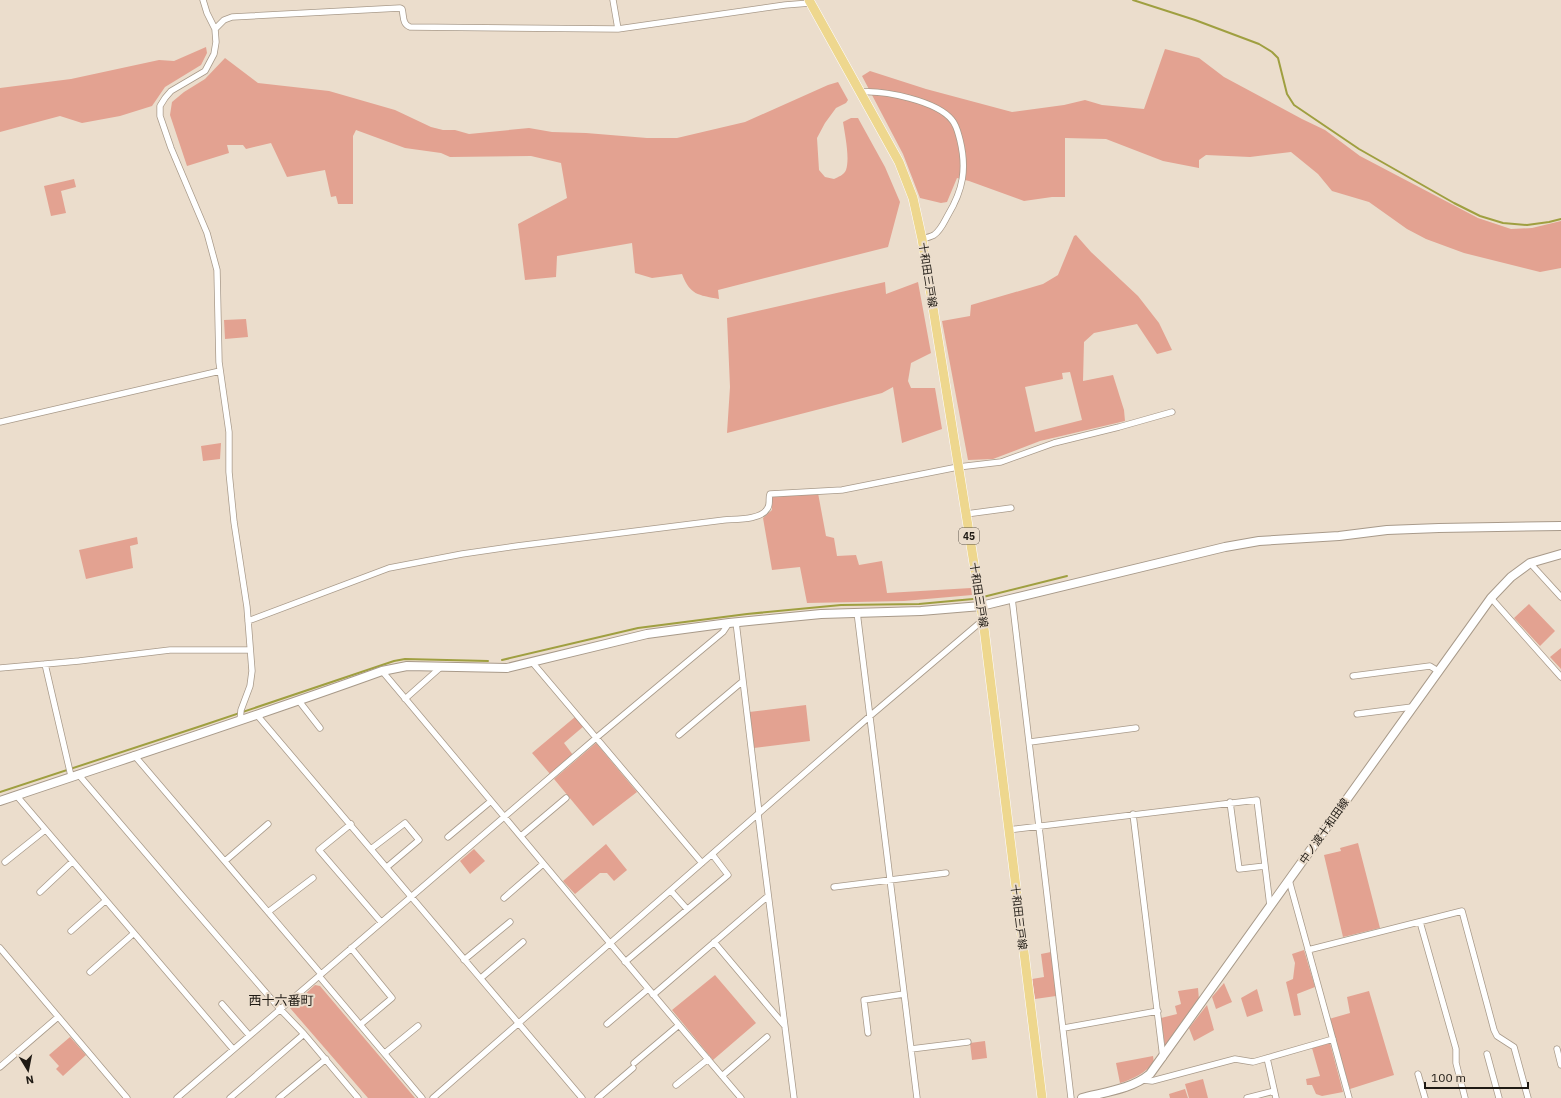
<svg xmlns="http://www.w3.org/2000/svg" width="1561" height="1098" font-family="'IBM Plex Sans','Noto Sans JP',sans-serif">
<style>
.green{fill:#e3a291;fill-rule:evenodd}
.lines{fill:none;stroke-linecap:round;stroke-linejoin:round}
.stream{stroke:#9f9f40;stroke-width:2}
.street-casing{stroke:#a89a8a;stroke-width:7}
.secondary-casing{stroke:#a89a8a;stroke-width:10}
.primary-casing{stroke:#fff;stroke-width:10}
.street{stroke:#fff;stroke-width:5.5}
.secondary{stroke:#fff;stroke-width:8}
.primary{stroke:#eed78e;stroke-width:9}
.labels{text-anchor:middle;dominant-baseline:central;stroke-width:4;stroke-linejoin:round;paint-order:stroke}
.shield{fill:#ebddcc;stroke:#5c544b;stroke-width:1}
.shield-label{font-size:10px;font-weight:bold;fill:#1f1a14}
.street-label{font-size:11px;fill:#1f1a14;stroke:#ebddcc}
.quarter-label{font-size:13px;fill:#1f1a14;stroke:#ebddcc}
</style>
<rect width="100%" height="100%" fill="#ebddcc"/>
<!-- green -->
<path class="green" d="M206,47L207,53L201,65L165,87L152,106L120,116L82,123L60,116L0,132V88L71,79L159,60L174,61Z
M1165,49L1199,58L1224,77L1302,119L1325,130L1360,156L1478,218L1511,229L1532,228L1561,221V268L1540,272L1464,253L1426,239L1407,229L1369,202L1332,191L1318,174L1291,152L1250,157L1206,155L1199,160V168L1163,161L1106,139L1065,138V197H1052L1024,201L969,181L957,178L947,202L941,203L920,198L903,154L862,76L870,71L926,89L1012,112L1064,105L1085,100L1102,105L1144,109Z
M225,58L258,83L329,91L395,110L431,127L443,130H455L469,134L529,128L552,132L586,133L647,138H677L745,122L828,85L838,82L848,100L846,103L836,108L825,123L817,138L819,170L825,177L834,179C838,177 844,175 846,170C850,158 845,135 843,122L851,118H858L885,167L900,202L888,247L718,290L719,299C698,295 690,295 682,274L652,278L635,273L632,243L557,256L556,277L525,280L518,224L567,198L561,163L531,156L450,157L441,153L405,148L356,130L353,136V204H338L336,196L331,197L325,170L287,177L271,143L246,149L243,145H227L229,153L187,166L170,115L172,102L184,92L205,79Z
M74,179L76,187L61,191L66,213L51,216L44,186Z
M1076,235L1091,252L1138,296L1159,323L1172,350L1157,354L1137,324L1094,333L1084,342L1083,381L1113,375L1124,410L1125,421L1040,441L993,459L968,460L942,321L970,316L971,305L1043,284L1058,275L1074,236ZM1070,372L1082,420L1035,432L1025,387L1063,379L1062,373Z
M885,282L886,294L918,282L931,353L911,363L908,381L911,388H935L942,429L902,443L893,387L882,393L727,433L730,387L727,318Z
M246,319L248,337L225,339L224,320Z
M221,443L220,459L203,461L201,446Z
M818,493L826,536L834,538L837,556L856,555L859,565L882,561L887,593L971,588L972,595L904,601L807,603L800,567L772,570L763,518L772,510L771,497L775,495Z
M137,537L138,544L130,546L133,568L86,579L79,550Z
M1529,604L1555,631L1540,646L1514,618Z
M1561,648V669L1550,657Z
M806,705L810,741L754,748L749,712Z
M575,717L584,726L564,743L573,755L550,774L532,753Z
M596,743L637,792L593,826L554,779Z
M1358,843L1380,928L1343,937L1324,855L1341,851L1340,848Z
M606,844L627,870L614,881L607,873H600L575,894L563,881Z
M474,849L485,861L470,874L460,861Z
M1304,950L1315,987L1297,994L1301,1015L1294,1016L1286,982L1293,979L1295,963L1292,954Z
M1051,952L1056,996L1035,999L1032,979L1044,977L1041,954Z
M715,975L756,1023L713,1060L672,1010Z
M1224,983L1232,1002L1216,1009L1212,997Z
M315,985L320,986L415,1098H368L290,1008Z
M1198,988L1199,1000L1165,1047L1161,1018L1177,1014L1175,1006L1181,1004L1178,991Z
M1257,989L1263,1011L1247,1017L1241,998Z
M1369,991L1394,1075L1350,1089L1329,1019L1350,1013L1347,997Z
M1207,1005L1214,1030L1194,1041L1189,1028Z
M70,1037L86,1055L63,1076L56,1069L59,1066L49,1055Z
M985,1041L987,1058L972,1060L970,1043Z
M1330,1043L1343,1092L1322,1096L1316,1094L1312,1085H1307L1306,1079L1320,1076L1312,1048Z
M1153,1056L1154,1063C1144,1073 1134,1079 1120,1083L1116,1063Z
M1203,1079L1208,1098H1189L1185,1084Z
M1185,1089L1188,1098H1170L1169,1094Z"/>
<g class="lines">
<!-- stream -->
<path class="stream" d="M1133,0L1195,20L1259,44L1272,52L1278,58L1287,94L1294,105L1359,149L1454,203L1480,216L1503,223L1527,225L1549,222L1561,219
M983,597L1067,576
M502,660L638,628L747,614L841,605L919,604L973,599
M0,792L201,726L394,661L405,659L488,661"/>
<!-- street casing -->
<g class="street-casing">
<path id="street" d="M203,0L207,13L215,29L216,42L214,54L205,71L171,91L165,98L160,106V116L171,148L207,233L217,270L219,362L229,432V472L234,522L247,607L252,671L250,686L241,710L240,721
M613,0L618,29
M215,29L224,20L232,17L400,8L402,9C404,16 402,24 410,27L618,29L785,5L810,3
M861,92C884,90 937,101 952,120C957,126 958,133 960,140C967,169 963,190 948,215C944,222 941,230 934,235C930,237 926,238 922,239
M0,422L220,371
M966,514L1011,508
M1530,563L1561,597
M1012,598L1071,1098
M1491,598L1561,677
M857,612L917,1098
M248,621L389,568L462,554L517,546L724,520C736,519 761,520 767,509C771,505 768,499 770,494L842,490L958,467L1001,462L1054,443L1119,427L1172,412
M736,622L759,813
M532,662L702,863
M45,664L71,776
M0,668L79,661L170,650H250
M382,671C502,813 620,957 741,1098
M1353,676L1430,666L1438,671
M405,699L441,667
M299,701L320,728
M1357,714L1412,707
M257,715L582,1098
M679,735L743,681
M1030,742L1136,728
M134,755L321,974
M78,774L184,898L280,1009L304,1034L358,1098
M16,795L233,1049
M1230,802L1239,869L1265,866
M758,814L794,1098
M1133,814L1163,1058
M351,824L319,850L381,922
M1008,830L1257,800L1270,906
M521,836L566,798
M448,837L491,801
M371,849L405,823L419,840L387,867
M225,861L268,824
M5,862L45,830
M1289,880L1349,1098
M834,887L946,873
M671,891L687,909
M40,892L72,862
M504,898L543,864
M268,912L313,878
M1420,922L1456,1049V1063L1465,1098
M71,931L105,901
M714,942L784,1025
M0,948L127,1098
M351,948L392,998L361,1024
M1308,950L1462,911L1494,1030L1497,1036L1514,1047L1528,1098
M464,960L510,922
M625,962L728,875L712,854
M90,972L133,934
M319,976L422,1098
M481,978L523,942
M653,995L768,896
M222,1004L249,1035
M607,1024L648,989
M1064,1028L1158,1011
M868,1033L864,1000L904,994
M911,1049L968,1042
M1557,1049L1561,1065
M385,1053L418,1026
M1487,1054L1499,1098
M1267,1058L1276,1098
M634,1063L679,1025
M0,1067L58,1017
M1418,1074L1425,1098
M722,1076L767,1037
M1143,1080L1152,1081L1235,1059L1253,1062L1333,1039
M676,1085L708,1059
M177,1098L596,738L723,632L729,623
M230,1098L304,1034
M279,1098L326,1059
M433,1098L870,716L983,620
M598,1098L633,1068
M1247,1098L1274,1091"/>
</g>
<!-- secondary casing -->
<g class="secondary-casing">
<path id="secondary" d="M0,801C127,758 255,717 382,671L407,666L507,668L647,634L729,623L821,614L921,611L981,606L1225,547L1259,541L1339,536L1387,530L1439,528L1561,526
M1082,1098C1105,1092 1132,1089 1150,1074L1491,598L1511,577L1530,563L1561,554"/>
</g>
<!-- primary casing -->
<g class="primary-casing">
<path id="primary" d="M809,0L899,162L913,198L922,239L983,620L1042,1098"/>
</g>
<!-- street -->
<use href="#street" class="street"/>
<!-- secondary -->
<use href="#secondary" class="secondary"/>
<!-- primary -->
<use href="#primary" class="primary"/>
</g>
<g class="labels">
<!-- shield labels -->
<rect class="shield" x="959" y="528" width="20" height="16" rx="3"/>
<g class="shield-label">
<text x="969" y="536">45</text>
</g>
<!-- street labels -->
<g class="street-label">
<text transform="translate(928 275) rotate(81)">十和田三戸線</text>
<text transform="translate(979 595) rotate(81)">十和田三戸線</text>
<text transform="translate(1324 831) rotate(-55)">中ノ渡十和田線</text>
<text transform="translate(1019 917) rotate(83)">十和田三戸線</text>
</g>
<!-- quarter labels -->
<g class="quarter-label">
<text x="281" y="1000">西十六番町</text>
</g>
</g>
<!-- north arrow -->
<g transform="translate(28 1070) rotate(170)" stroke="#ebddcc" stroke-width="3" paint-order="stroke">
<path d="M0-3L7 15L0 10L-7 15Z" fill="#1f1a14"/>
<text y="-6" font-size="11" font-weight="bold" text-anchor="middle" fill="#1f1a14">N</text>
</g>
<!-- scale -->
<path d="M1425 1082v6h103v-6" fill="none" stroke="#1f1a14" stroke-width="2"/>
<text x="1431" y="1082" font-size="12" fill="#1f1a14" stroke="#ebddcc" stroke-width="3" paint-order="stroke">100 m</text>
</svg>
